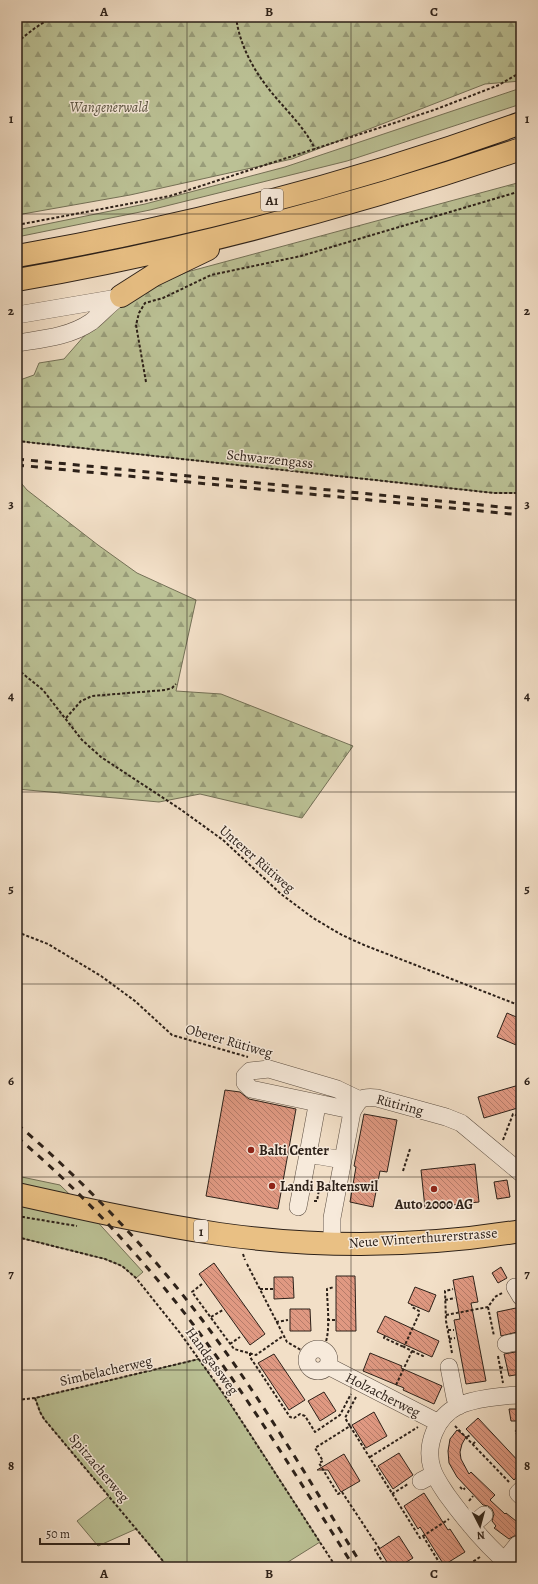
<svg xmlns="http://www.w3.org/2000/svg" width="538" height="1584" font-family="Alegreya,serif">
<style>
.green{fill:#bbc195;stroke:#747157}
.forest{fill:url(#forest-firs);stroke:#747157}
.building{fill:url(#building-back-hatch);stroke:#2d2119}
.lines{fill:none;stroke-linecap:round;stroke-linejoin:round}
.minor-casing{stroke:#5e5044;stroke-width:18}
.major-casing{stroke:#2d2119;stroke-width:24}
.highway-casing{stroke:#2d2119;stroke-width:24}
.path{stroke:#2d2119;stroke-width:2;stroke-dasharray:3 2;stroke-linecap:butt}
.minor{stroke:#f7eadb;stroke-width:17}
.major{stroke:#e9c084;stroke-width:22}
.highway{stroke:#e9c084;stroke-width:22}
.rail{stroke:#2d2119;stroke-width:3;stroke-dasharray:7 7;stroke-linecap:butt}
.grid{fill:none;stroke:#2d2119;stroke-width:1;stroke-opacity:0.55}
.poi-dot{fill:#8f2418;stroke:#f7eadb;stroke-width:1.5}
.labels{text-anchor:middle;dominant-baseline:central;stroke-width:3;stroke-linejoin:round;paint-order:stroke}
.shield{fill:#f7eadb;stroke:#6a5d53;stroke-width:1}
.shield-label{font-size:13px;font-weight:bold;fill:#2d2119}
.park-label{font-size:14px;font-style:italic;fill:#58513e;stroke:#f7eadb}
.street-label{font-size:14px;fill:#2d2119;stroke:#f7eadb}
.poi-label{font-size:14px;font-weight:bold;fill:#2d2119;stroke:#f7eadb;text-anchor:start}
.neatline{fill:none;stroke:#2d2119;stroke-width:1.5}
.grid-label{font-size:13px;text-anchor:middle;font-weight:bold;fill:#2d2119}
</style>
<defs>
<pattern id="forest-firs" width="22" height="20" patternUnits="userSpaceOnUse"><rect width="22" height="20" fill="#bbc195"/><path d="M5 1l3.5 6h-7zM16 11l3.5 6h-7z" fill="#989c79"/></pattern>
<pattern id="building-back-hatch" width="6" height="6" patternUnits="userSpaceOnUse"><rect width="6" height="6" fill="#e09982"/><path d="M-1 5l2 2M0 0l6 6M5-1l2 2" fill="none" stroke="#b67c6a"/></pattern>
</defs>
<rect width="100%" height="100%" fill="#f2dfc7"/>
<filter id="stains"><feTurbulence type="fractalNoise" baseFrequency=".005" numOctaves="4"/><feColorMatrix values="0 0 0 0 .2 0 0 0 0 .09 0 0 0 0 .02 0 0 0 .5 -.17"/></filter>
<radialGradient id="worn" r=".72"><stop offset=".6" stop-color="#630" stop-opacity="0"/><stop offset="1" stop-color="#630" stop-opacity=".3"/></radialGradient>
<!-- green -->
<path class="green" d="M521,88V104L347,161L150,210L17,237V230L145,204L285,167Z
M17,1176L60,1185L93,1217L143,1272L136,1278L122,1266L105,1259L17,1237Z
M199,1359L251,1435L320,1542L280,1567H168L136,1529L98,1546L77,1521L109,1496L44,1419L40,1412L35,1398Z"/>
<!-- forest -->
<path class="forest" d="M17,17H521V81L485,84L292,159L130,195L17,215Z
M521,182V493H494L17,441V381L34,375L39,363L64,359L92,327L131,297L187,272Z
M17,478L27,490L98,545L137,573L196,600L176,691L221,694L353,746L302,818L200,794L159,802L17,789Z"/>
<!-- building -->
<path class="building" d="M507,1013L521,1019V1047L497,1037Z
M519,1085L521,1092V1107L484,1118L478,1097Z
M225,1090L240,1092L249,1099L296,1109L278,1209L206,1196Z
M364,1114L397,1120L387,1172L380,1171L373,1207L350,1202L356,1167L354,1166Z
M475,1164L479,1202L425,1208L421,1170Z
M507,1180L510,1197L497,1199L494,1182Z
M214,1263L265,1334L250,1345L199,1274Z
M501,1267L507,1278L498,1283L492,1273Z
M336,1276H355L356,1331H336Z
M473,1276L478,1302L471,1303L486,1381L466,1384L454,1320L460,1319L453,1280Z
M274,1277H293L294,1298L274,1299Z
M415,1287L436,1295L429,1312L408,1303Z
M516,1308L521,1331L501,1336L497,1312Z
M290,1309H310L311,1331H290Z
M385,1316L439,1341L432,1357L377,1332Z
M521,1351V1374L509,1376L504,1354Z
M370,1353L402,1366L401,1368L442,1386L434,1404L403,1390L404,1388L363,1371Z
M274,1354L305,1400L289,1410L258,1363Z
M324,1392L336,1411L320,1421L308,1401Z
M509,1409H521L519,1421H511Z
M374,1412L387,1436L366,1448L352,1425Z
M478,1418L521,1464V1472L514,1480L466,1429Z
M457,1430L466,1437L462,1444L460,1452L461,1459L469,1474L471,1472L495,1495L490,1500L505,1514L506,1513L521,1525V1536H514L509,1539L494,1528L496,1526L492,1521L494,1514L492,1509L488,1506L483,1505L457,1477L449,1463L448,1451L450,1439Z
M399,1453L413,1475L393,1489L378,1466Z
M344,1454L360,1481L341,1492L328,1470H317Z
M424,1493L448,1530L450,1529L465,1552L444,1565L420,1527L418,1529L404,1506Z
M399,1536L413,1558L398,1567H390L379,1549Z"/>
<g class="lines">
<!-- minor casing -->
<g class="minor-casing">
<path id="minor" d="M17,315L117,298
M17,343C42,339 69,337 91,322C101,314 110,303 121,296
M352,1112L346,1109L251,1089L245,1083V1076L250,1071L269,1069L337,1089L360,1100
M308,1154L316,1111
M298,1207L308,1154L343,1160
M332,1243V1218L352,1112C359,1099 361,1096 377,1098L446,1117L461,1123L521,1173
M515,1287L521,1297
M506,1344L521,1341
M307 1360a11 11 0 1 1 22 0a11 11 0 1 1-22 0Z
M328,1366L439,1423
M449,1367L455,1398L459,1406
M421,1481L434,1474
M521,1490L518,1493L521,1496
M471,1526L484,1515
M505,1560L517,1545
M512,1567C487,1547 466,1521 447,1495C441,1486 435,1478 432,1468C425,1445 436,1417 458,1406C472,1399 505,1395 521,1395"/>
</g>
<!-- major casing -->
<g class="major-casing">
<path id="major" d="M17,1194C84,1209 151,1224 219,1234C318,1248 423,1247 521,1231"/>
</g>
<!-- highway casing -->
<g class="highway-casing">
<path id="highway" d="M17,256C188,226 358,182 521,123
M17,280C189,250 356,205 521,149
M121,296L154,275L208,249"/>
</g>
<!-- path -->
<path class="path" d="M236,17C239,41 250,64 265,84C281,106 303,124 315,149
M17,42L35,28L52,17
M17,225L170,196L434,110L499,85L521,72
M146,382L136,325L139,313L145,303L163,298L211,275L301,256L521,191
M17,441L494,493H521
M17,669L43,690L82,740L101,757L180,809L223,840L281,894L313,918L342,935L364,945L521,1006
M66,718L81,701L92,696L165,690L172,688L176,684
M17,932L48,944L101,976L135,1001L172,1035L248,1057
M503,1140L513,1114L521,1117
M403,1171L410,1149
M314,1201H317L320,1184L325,1185
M17,1216L77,1226
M17,1237L105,1259L122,1266L136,1278L180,1333L226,1397L336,1567
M243,1254L245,1260
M247,1264L287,1342L308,1354
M202,1284L192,1292L234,1349L256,1355L283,1336
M260,1289H273
M445,1300L455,1298
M488,1307L494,1336
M446,1315L488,1307L495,1297L502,1293
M211,1317L223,1310
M327,1320H335
M276,1322L288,1320
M448,1330H454
M385,1336L384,1338L404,1347
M449,1339L455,1338
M230,1344L240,1337
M322,1350C332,1337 327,1305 327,1289L334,1287
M412,1351L423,1356L424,1354
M250,1353V1357L290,1417L294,1418L300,1414L305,1416L315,1432L340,1415L351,1394
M452,1353L446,1321L445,1291L453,1289
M498,1356L503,1383
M500,1368L505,1367
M396,1385L412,1351L404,1347L419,1314V1311L412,1307V1305
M356,1397L345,1418L350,1426L315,1448L323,1461L319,1463L338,1494L342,1492L379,1548L375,1550L386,1567
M35,1398L40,1412L44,1419L168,1567
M17,1400L35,1398L199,1359
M350,1426L420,1538L449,1519
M455,1426L509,1482
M521,1426L515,1432L521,1438
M467,1437L470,1435
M473,1444L476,1441
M370,1457L418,1427
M460,1487L463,1490L465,1488
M392,1494L408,1484
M469,1501L473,1496
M423,1536L442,1567
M465,1567L480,1557"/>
<!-- minor -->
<use href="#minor" class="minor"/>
<!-- major -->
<use href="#major" class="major"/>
<!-- highway -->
<use href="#highway" class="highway"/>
<!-- rail -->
<path class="rail" d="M17,459L521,509
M17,465L521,515
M17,1124C84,1182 146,1246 200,1317C260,1396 310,1482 363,1567
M17,1137C79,1190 136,1251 186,1315C247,1395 300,1482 354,1567"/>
</g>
<!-- grid -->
<path class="grid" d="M187,17V1567M351,17V1567M17,214H521M17,407H521M17,600H521M17,792H521M17,984H521M17,1177H521M17,1370H521"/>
<!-- markers -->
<g class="poi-dot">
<circle cx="251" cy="1150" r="4"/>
<circle cx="272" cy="1186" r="4"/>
<circle cx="434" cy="1189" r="4"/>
</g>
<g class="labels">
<!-- shield labels -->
<g class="shield">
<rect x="261" y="189" width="22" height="22" rx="3"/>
<rect x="194" y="1220" width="14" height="22" rx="3"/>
</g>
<g class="shield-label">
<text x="272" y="200">A1</text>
<text x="201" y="1231">1</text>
</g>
<!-- park labels -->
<g class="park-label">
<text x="109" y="107">Wangenerwald</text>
</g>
<!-- street labels -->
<g class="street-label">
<text transform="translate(270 459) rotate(6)">Schwarzengass</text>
<text transform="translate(257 859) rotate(41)">Unterer Rütiweg</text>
<text transform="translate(229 1041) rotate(16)">Oberer Rütiweg</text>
<text transform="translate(400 1105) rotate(15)">Rütiring</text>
<text transform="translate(423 1238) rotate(-4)">Neue Winterthurerstrasse</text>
<text transform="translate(212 1361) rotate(54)">Handgassweg</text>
<text transform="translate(106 1371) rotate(-13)">Simbelacherweg</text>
<text transform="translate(383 1395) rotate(27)">Holzacherweg</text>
<text transform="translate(99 1468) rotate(50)">Spitzacherweg</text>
</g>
<!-- poi labels -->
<g class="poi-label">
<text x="259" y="1150">Balti Center</text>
<text x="280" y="1186">Landi Baltenswil</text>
<text x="434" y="1204" text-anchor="middle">Auto 2000 AG</text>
</g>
</g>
<!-- margin -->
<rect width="538" height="1584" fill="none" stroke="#f2dfc7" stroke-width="44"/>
<!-- north arrow -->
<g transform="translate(480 1526) rotate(174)" stroke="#f7eadb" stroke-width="3" paint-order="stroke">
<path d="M0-3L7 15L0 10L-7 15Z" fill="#2d2119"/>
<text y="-6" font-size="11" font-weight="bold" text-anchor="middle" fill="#2d2119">N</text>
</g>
<!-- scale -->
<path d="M40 1538v6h89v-6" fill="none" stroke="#2d2119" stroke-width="2"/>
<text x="46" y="1538" font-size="12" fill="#2d2119" stroke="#f7eadb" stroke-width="3" paint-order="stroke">50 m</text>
<rect x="22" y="22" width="494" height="1540" class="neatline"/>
<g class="grid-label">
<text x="104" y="16">A</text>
<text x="269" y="16">B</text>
<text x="434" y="16">C</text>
<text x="11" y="123">1</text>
<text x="527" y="123">1</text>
<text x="11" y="315">2</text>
<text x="527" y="315">2</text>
<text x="11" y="508">3</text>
<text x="527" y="508">3</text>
<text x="11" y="700">4</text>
<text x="527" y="700">4</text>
<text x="11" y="893">5</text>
<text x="527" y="893">5</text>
<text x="11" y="1085">6</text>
<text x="527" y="1085">6</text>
<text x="11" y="1278">7</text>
<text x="527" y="1278">7</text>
<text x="11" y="1470">8</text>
<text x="527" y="1470">8</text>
<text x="104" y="1578">A</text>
<text x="269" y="1578">B</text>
<text x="434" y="1578">C</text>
</g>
<rect width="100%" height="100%" filter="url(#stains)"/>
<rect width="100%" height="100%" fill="url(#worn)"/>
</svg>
